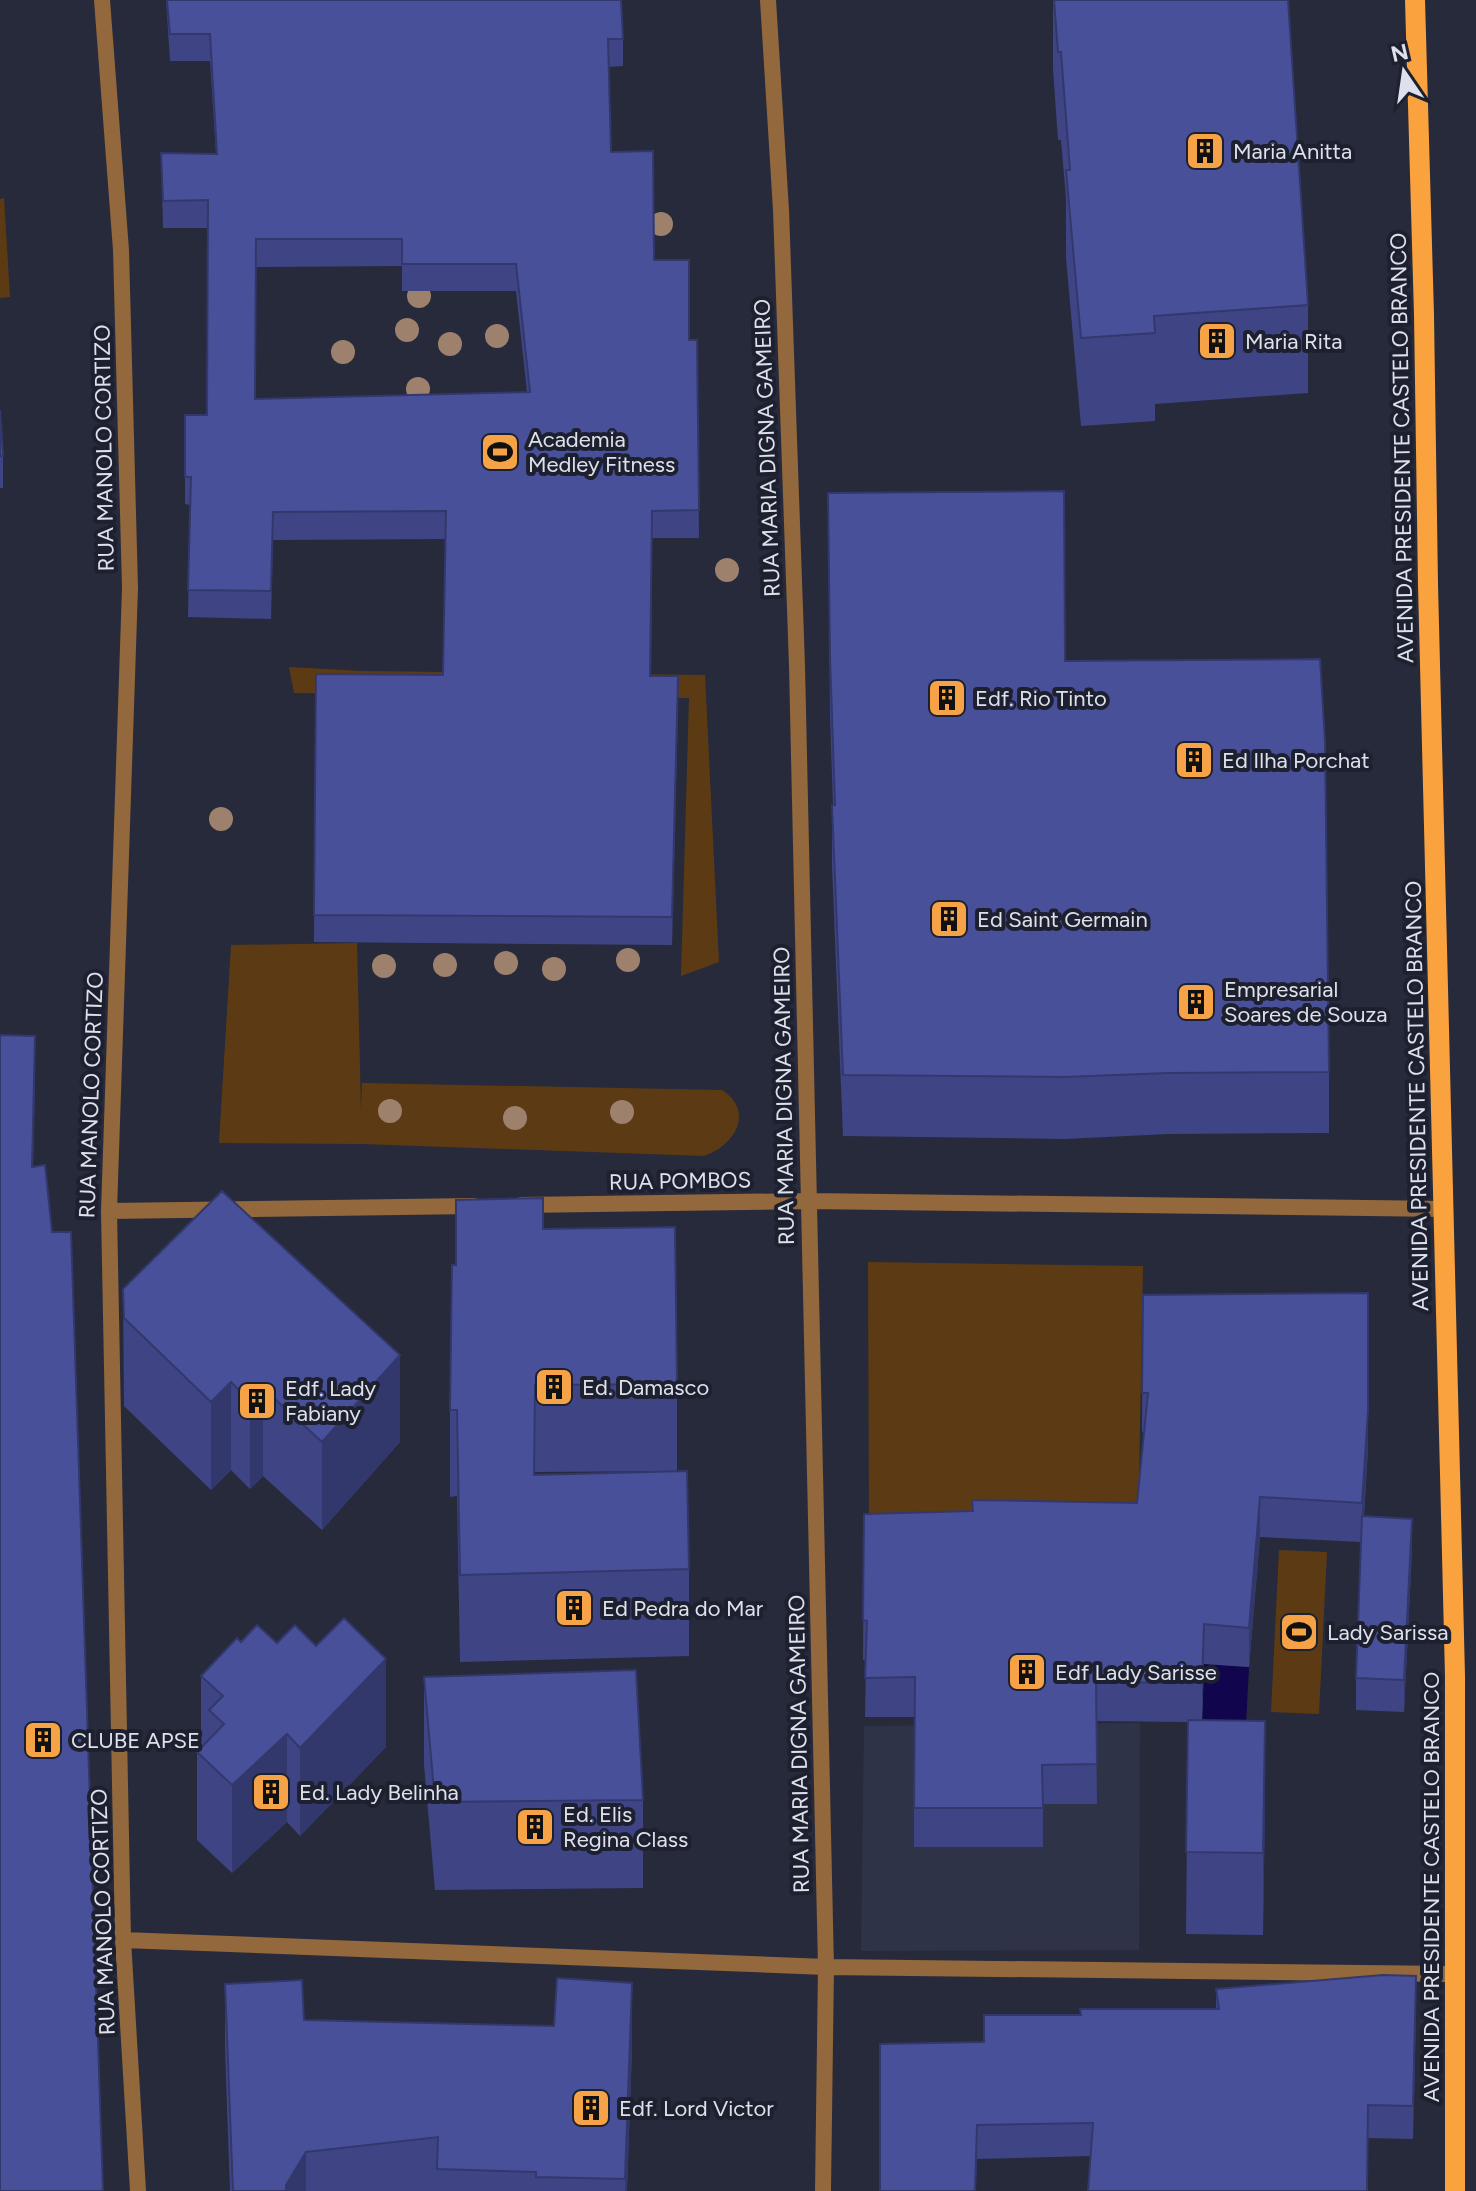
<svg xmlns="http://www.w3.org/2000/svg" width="1476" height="2191" font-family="Figtree,sans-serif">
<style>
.built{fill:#2f3348}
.green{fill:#5c3b14}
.water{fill:#11054d}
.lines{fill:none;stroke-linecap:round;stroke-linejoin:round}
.minor{stroke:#92683c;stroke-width:16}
.primary{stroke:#faa23d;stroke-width:20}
.tree{fill:#9d816d}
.wall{fill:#3f4584;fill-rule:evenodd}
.shaded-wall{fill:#33386c}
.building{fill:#49509a;stroke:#33386c;stroke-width:2;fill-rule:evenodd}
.labels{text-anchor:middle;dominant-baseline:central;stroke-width:8;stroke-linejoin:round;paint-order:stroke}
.poi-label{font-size:22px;fill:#dee1eb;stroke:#1d202f;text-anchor:start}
.street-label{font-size:22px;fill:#dee1eb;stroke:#1d202f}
</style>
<rect width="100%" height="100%" fill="#272a3a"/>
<!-- built -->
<path class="built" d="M1140,1723L1139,1950L861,1951L864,1726Z"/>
<!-- green -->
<path class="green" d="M4,198L10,297L0,298V199Z
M289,667L362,671L705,675L719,962L681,976L689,698L294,693Z
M357,943L361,1112L362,1083L722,1090C755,1111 735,1146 704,1156L362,1144L219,1143L231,945Z
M868,1262L1143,1266L1138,1533L869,1531Z
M1279,1550L1327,1552L1319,1714L1271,1712Z"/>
<!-- water -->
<path class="water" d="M1204,1664L1249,1667L1246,1725H1202Z"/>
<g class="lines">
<!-- minor -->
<path class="minor" d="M102,0L121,250L130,588L109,1211L123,1940L138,2191
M768,0L781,210L797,666L826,1967L823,2191
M521,1205L809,1201L1444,1209
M109,1211L474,1206
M123,1940L826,1967L1454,1974"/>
<!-- primary -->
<path class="primary" d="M1415,0L1424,315L1428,584L1455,1676V2191"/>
</g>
<!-- trees -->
<g class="tree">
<circle cx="661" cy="224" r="12"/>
<circle cx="419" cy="296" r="12"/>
<circle cx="407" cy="330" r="12"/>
<circle cx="497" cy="336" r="12"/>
<circle cx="450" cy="344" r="12"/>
<circle cx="343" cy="352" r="12"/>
<circle cx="418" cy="389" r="12"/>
<circle cx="727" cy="570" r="12"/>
<circle cx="221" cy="819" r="12"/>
<circle cx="628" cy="960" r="12"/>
<circle cx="506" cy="963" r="12"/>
<circle cx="445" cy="965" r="12"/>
<circle cx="384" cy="966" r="12"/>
<circle cx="554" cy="969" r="12"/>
<circle cx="390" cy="1111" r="12"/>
<circle cx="622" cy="1112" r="12"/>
<circle cx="515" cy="1118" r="12"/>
</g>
<!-- wall -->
<path class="wall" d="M166,0L623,39V66L608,67L611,152L654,260L689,340H697L699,538H652L651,676L678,704L672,945L314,942L316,674L443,675L446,539L273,540L271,619L188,617L190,505L185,504V415H207L208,228H163L161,153L216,154L210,61H170ZM402,266V291H516L527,392L256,399V267Z
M1053,0H1288L1308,305V393L1155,404V421L1081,426L1066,258V199L1061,140H1058L1053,69Z
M0,410L3,456V488H0Z
M828,493L1065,661L1329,1072V1133L1168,1134L1065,1139L843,1136L832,866V805H833L830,717Z
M543,1229L677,1384V1471L535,1472V1475L689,1569V1656L460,1662L457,1496L450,1497V1410L456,1265Z
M123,1289L400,1442L322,1530L263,1476L250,1489L231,1470L211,1490L124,1406Z
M1143,1295L1368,1449L1364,1517L1412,1551L1404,1712L1356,1710V1678L1361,1542L1260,1537L1249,1667L1204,1664L1202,1720L1265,1804L1263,1935L1186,1934L1188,1722L1096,1721L1097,1804H1043V1847H914V1717H865L866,1660H863L864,1514L972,1511L1137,1503L1144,1432H1142Z
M241,1642L386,1747L300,1836L287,1822L232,1873L197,1840V1752L201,1748V1676Z
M424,1677L643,1800V1888L435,1890L424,1765Z
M225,1984L304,2020L632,2049L627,2191H230L225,2050Z
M1216,1989L1416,2009L1413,2139L1368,2138L1090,2156L977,2159L880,2044L984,2042L1080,2015V2009H1216Z"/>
<!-- shaded-wall -->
<path class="shaded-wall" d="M678,676V704L672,945V917Z
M35,1036V1092L32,1222V1167Z
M1368,1293V1449L1362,1543V1503Z
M400,1355V1442L322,1530V1442Z
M231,1382V1470L211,1490V1402Z
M263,1388V1476L250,1489V1401Z
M1260,1497V1537L1249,1667V1628Z
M1412,1519V1551L1404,1712V1680Z
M1204,1624V1664L1202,1723V1683Z
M386,1659V1747L300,1836V1748Z
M1265,1721V1804L1263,1935V1853Z
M287,1734V1822L232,1873V1785Z
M1416,1976V2009L1413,2139V2106Z
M632,1983V2049L627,2191H625Z
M977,2125V2159L976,2191H975Z
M306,2152V2191H286V2185Z"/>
<!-- building -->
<path class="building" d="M167,0H621L623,39H608L611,152L653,151L654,260H689V340H697L699,510L652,511L650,676H678L672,917L314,915L316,674L443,675L446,511L273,512L271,591L188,590L191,477H185V415H207L208,200L163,201L161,153L217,154L210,34H170ZM256,239H402V264H516L530,392L255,399Z
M1054,0H1288L1308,305L1154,316L1155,333L1081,338L1066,170H1070L1061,52H1058Z
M0,410L3,456H0Z
M1064,491L1065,661L1320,659L1325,742L1329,1072L1168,1073L1065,1077L843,1075L832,805H835L830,656L828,493Z
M0,1035L35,1036L32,1167L45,1165L52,1232H71L103,2191H0Z
M222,1191L400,1355L322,1442L263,1388L250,1401L231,1382L211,1402L124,1318L123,1289Z
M543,1198V1229L675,1227L677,1384L535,1385L534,1475L687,1471L689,1569L460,1575L457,1410H450L452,1265H456V1200Z
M1368,1293V1410L1362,1503L1260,1497L1249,1628L1204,1624L1202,1683L1096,1682L1097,1764L1042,1765L1043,1808H914L915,1677L865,1678L867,1621L863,1620L864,1514L973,1511L972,1500L1137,1503L1148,1393H1142L1143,1295Z
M1362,1516L1412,1519L1404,1680L1356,1678Z
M344,1618L386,1659L300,1748L287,1734L232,1785L197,1752L224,1724L209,1710L223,1696L201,1676L237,1638L241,1642L257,1625L277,1643L295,1625L316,1646Z
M636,1670L643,1800L435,1802L424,1677Z
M1188,1720L1265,1721L1263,1853L1186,1852Z
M1383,1975L1416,1976L1413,2106L1368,2105L1367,2191H1088L1093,2123L977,2125L975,2191H880V2044L984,2042V2015H1081L1080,2009H1219L1216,1989Z
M557,1978L632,1983L625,2179L536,2177V2172L437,2169L438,2137L306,2152L286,2185V2191H233L225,1984L302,1980L304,2020L554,2026Z"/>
<!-- icons -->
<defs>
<g id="building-square" transform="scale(2)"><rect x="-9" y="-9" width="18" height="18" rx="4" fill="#f5a346" stroke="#1d202f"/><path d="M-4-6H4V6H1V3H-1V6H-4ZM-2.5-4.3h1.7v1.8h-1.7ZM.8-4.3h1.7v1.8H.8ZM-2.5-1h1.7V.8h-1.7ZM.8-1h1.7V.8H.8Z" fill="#111"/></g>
<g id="stadium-square" transform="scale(2)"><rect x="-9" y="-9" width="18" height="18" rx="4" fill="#f5a346" stroke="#1d202f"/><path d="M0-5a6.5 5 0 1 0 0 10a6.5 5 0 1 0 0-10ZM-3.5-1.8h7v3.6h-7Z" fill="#111"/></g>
</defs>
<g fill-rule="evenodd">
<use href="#building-square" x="1205" y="151"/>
<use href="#building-square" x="1217" y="341"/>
<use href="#stadium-square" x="500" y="452"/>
<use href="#building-square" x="947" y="698"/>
<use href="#building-square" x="1194" y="760"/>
<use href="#building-square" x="949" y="919"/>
<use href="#building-square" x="1196" y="1002"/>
<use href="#building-square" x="554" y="1387"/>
<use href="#building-square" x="257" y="1401"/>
<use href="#building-square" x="574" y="1608"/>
<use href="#stadium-square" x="1299" y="1632"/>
<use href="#building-square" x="1027" y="1672"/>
<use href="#building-square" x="43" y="1740"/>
<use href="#building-square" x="271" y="1792"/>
<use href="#building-square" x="535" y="1827"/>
<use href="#building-square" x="591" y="2108"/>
</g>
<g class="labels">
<!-- poi labels -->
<g class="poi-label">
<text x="1233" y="151">Maria Anitta</text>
<text x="1245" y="341">Maria Rita</text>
<text x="528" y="439">Academia<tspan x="528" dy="25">Medley Fitness</tspan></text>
<text x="975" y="698">Edf. Rio Tinto</text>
<text x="1222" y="760">Ed Ilha Porchat</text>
<text x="977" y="919">Ed Saint Germain</text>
<text x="1224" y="989">Empresarial<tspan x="1224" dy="25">Soares de Souza</tspan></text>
<text x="582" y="1387">Ed. Damasco</text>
<text x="285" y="1388">Edf. Lady<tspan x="285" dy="25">Fabiany</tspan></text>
<text x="602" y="1608">Ed Pedra do Mar</text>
<text x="1327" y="1632">Lady Sarissa</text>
<text x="1055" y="1672">Edf Lady Sarisse</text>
<text x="71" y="1740">CLUBE APSE</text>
<text x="299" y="1792">Ed. Lady Belinha</text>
<text x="563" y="1814">Ed. Elis<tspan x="563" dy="25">Regina Class</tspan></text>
<text x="619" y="2108">Edf. Lord Victor</text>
</g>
<!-- street labels -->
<g class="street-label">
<text transform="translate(104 448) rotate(-91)">RUA MANOLO CORTIZO</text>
<text transform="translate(767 448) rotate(-92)">RUA MARIA DIGNA GAMEIRO</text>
<text transform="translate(1402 448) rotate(-91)">AVENIDA PRESIDENTE CASTELO BRANCO</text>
<text transform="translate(91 1095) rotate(-88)">RUA MANOLO CORTIZO</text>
<text transform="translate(784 1096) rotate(-91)">RUA MARIA DIGNA GAMEIRO</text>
<text transform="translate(1417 1096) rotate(-91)">AVENIDA PRESIDENTE CASTELO BRANCO</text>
<text transform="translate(680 1181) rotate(-1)">RUA POMBOS</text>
<text transform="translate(799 1744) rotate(-91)">RUA MARIA DIGNA GAMEIRO</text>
<text transform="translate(1431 1887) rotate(-90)">AVENIDA PRESIDENTE CASTELO BRANCO</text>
<text transform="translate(103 1912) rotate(-92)">RUA MANOLO CORTIZO</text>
</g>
</g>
<!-- north arrow -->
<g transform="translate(1404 72) rotate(347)" stroke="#1d202f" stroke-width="6" paint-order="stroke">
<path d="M0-6L14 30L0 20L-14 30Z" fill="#dee1eb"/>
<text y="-12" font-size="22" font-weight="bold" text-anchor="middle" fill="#dee1eb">N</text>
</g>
</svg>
